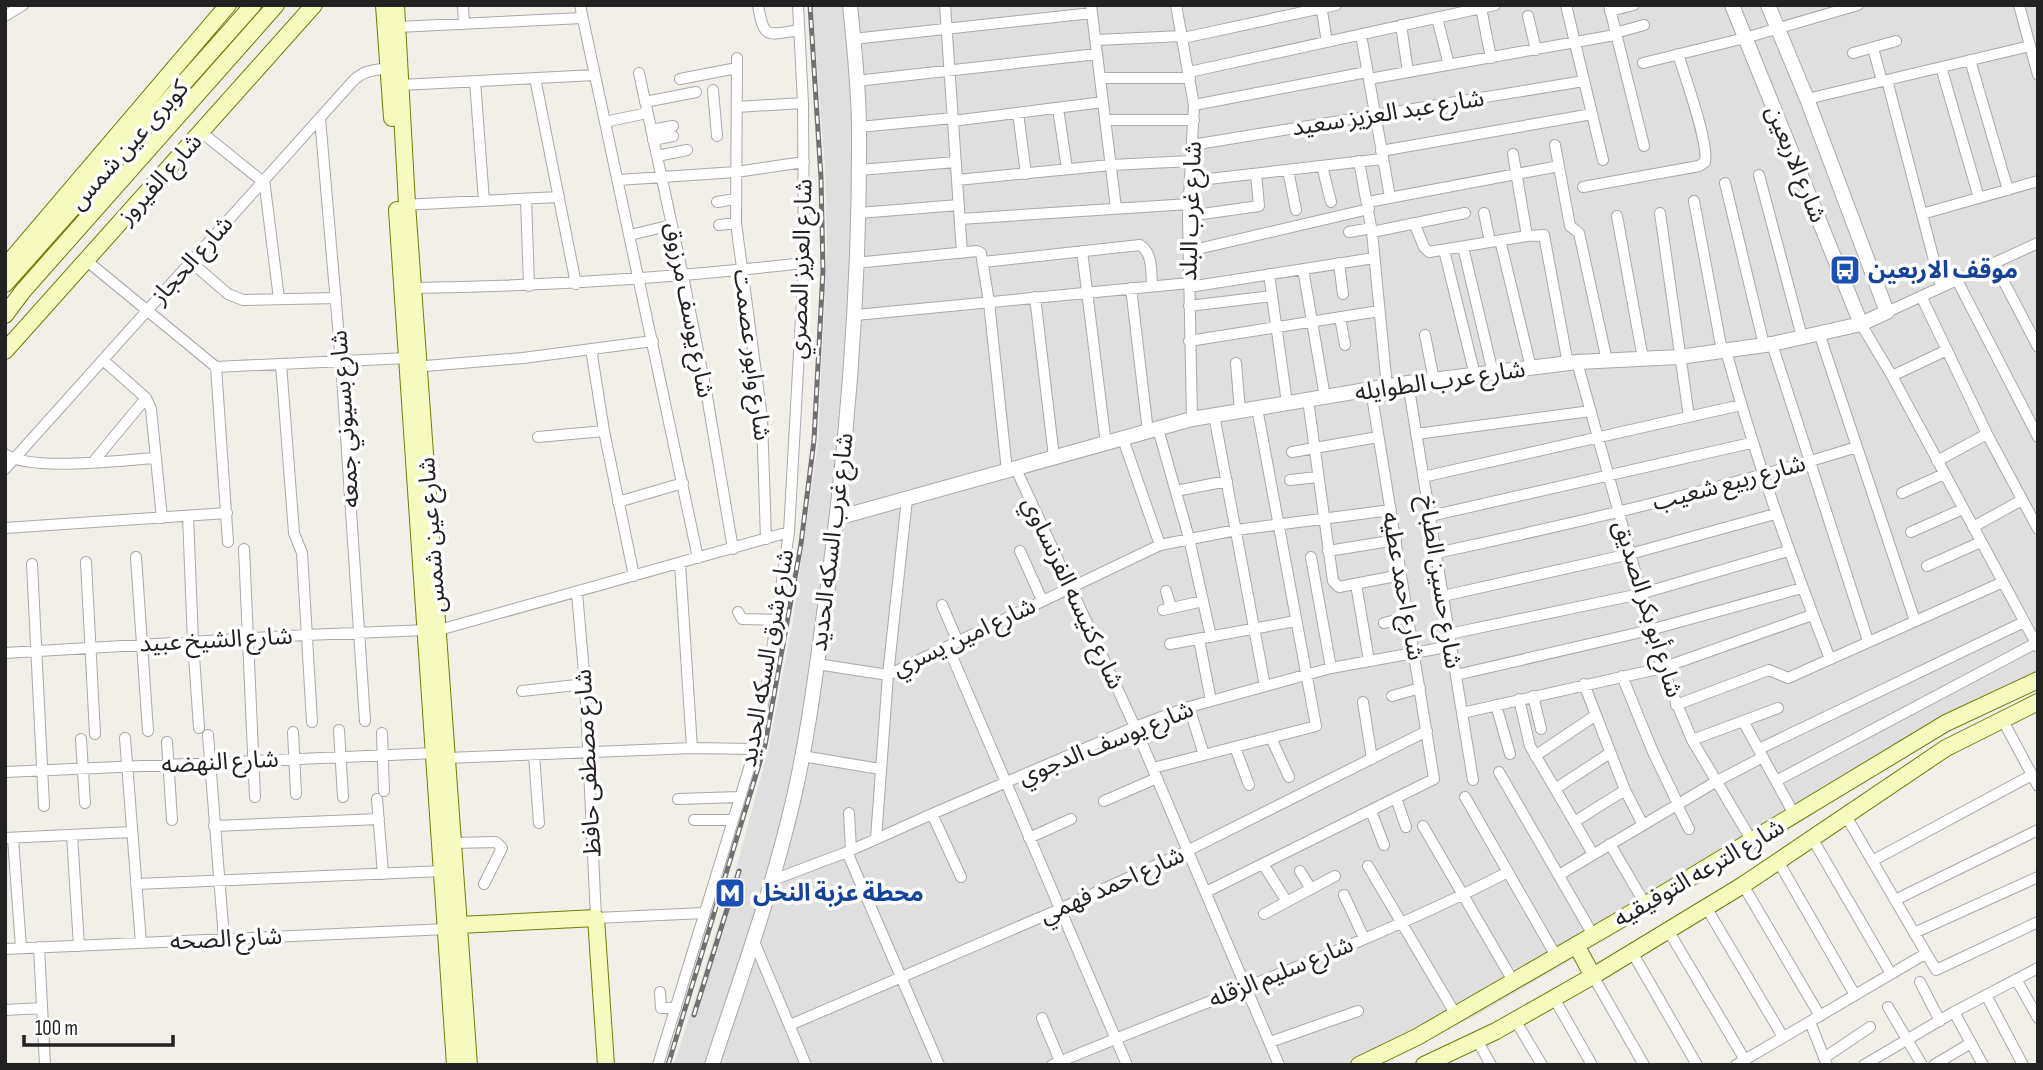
<svg xmlns="http://www.w3.org/2000/svg" width="2043" height="1070" font-family="'Sofia Sans Condensed','Noto Sans Arabic',sans-serif">
<style>
.residential{fill:#e0dfdf}
.lines{fill:none;stroke-linecap:round;stroke-linejoin:round}
.minor-casing{stroke:#a9a9a9;stroke-width:12}
.tertiary-casing{stroke:#a9a9a9;stroke-width:16}
.secondary-casing{stroke:#707d05;stroke-width:18}
.minor{stroke:#fff;stroke-width:10}
.tertiary{stroke:#fff;stroke-width:14}
.secondary{stroke:#f7fabf;stroke-width:16}
.rail-casing{stroke:#707070;stroke-width:5}
.rail{stroke:#fff;stroke-width:2.5;stroke-dasharray:8;stroke-linecap:butt}
.labels{text-anchor:middle;dominant-baseline:central;stroke-width:7;stroke-linejoin:round;paint-order:stroke}
.street-label{font-size:24px;fill:#222;stroke:#fff}
.transit-label{font-size:24px;font-weight:bold;fill:#164399;stroke:#fff;text-anchor:start}
</style>
<rect width="100%" height="100%" fill="#f2efe9"/>
<!-- residential -->
<path class="residential" d="M812,5H2038V686L1949,728L1890,764L1766,845L1481,1013L1375,1065H674L734,876L769,747L792,626L818,443L827,249L825,167Z"/>
<g class="lines">
<!-- minor casing -->
<g class="minor-casing">
<path id="minor" d="M463,5L464,24
M580,5L698,558
M758,5C764,40 767,35 799,30
M945,5L962,253
M1091,5L1116,208
M1176,5L1194,105L1188,216L1192,419
M1321,5L1327,42
M1566,5L1603,160
M1609,5L1644,146
M2019,5L2038,75
M1481,8L1491,58
M1610,11L1634,5
M5,16L23,5
M1528,16L1536,50
M1437,18L1449,65
M1401,25L1408,72
M398,27L582,18
M1615,33L1644,25
M1361,35L1390,197
M1183,38L1336,5
M853,39L1092,13
M1096,40L1182,36
M1873,48L1882,81
M1853,53L1896,41
M737,58L736,223L762,418L766,539
M1970,60L2008,190
M1643,63L1745,38L1858,5
M1941,67L1979,198
M1189,72L1495,5
M639,73L683,276L707,396L733,549
M535,78L576,284
M1100,78H1190
M680,79L737,68
M1369,79L1615,35
M1887,80L1941,287
M475,81L484,201
M856,81L1097,54
M401,85L595,75
M713,90L717,136
M1807,99L2030,46
M645,102L696,92
M1194,105L1367,72
M737,107L803,103
M1058,108L1067,169
M1018,113L1026,174
M320,118L341,361L365,721
M1105,120H1194
M953,121L1103,102
M605,122L647,113
M859,127L953,118
M651,130L673,126
M201,132L262,181
M653,140L673,136
M1192,145L1584,81
M1555,145L1570,226L1579,233L1607,361
M1381,151L1592,114
M1513,154L1527,236
M657,156L687,150
M1359,161L1372,232L1387,387
M1322,166L1331,202
M859,170L956,162
M1288,170L1296,210
M1759,175L1802,337
M264,179L279,299
M618,180L736,172L804,162
M957,180L1111,165L1191,161
M1191,181L1382,159
M1725,183L1764,345
M1583,187L1699,166L1705,162C1709,143 1685,77 1678,54
M526,199L529,286
M1694,201L1722,351
M717,202L735,199
M1368,202L1559,166
M403,205L559,197
M859,213L959,205
M1484,213L1490,242
M1660,213L1689,417
M1922,214L2038,181
M1188,216L1259,206L1256,174
M1617,216L1643,359
M960,219L1189,204
M1414,223L1424,247L1429,252L1527,236L1544,235L1568,364
M719,225L736,223
M1349,232L1372,228
M1372,232L1465,213
M630,235L672,225
M1500,240L1531,368
M1463,247L1493,373
M1444,250L1475,375
M1082,251L1106,444
M1189,251L1369,209
M87,261L216,367L228,542
M191,262L228,294L243,300L336,298
M983,262L1140,245C1153,253 1151,272 1152,286
M855,263L977,251L981,253L989,302L1007,471
M1339,263L1343,294
M1994,263L2038,347
M1303,269L1325,397
M1269,274L1287,403
M1957,280L2038,437
M1189,287L1374,258
M413,288C545,286 673,278 804,263
M1131,288L1148,432
M1921,296L1987,434L2038,529
M1035,297L1054,457
M1189,306L1272,296
M1887,312L2038,243
M856,315L1189,283
M1340,317L1345,345
M1861,324L1892,376L2038,647
M1819,333L1915,621
M1425,335L1434,380
M1189,341L1379,311
M1772,344L1868,641
M591,349L604,431L634,576
M1726,351C1755,456 1790,557 1830,659
M103,360L146,398L151,409L162,518
M1577,362L1662,668L1692,740L1752,841
M1236,363L1240,411
M281,364L294,533L302,553L312,722
M216,367L407,358
M413,367L523,358L653,341
M1892,376L1947,350
M1408,383L1473,780
M1308,400L1333,581L1339,587L1344,586L1401,575
M1214,415L1265,686
M1158,429L1189,538L1211,637
M1416,434L1591,411
M538,437L604,431
M1123,439L1160,545
M1292,452L1378,437
M5,454C30,472 122,460 156,458
M94,461L146,398
M1937,461L1987,434
M5,469L353,81C364,70 375,70 389,68
M1016,469L1135,727L1279,1065
M1423,477L1741,405
M1290,480L1318,477
M1176,491L1227,481
M1902,493L1944,474
M618,502L683,483
M188,516L193,642L199,728
M1430,516L1751,443
M1973,527L2022,500
M5,528L227,513
M1911,532L1963,509
M244,549L255,797
M1020,551L1042,600
M1328,551L1396,540
M1436,553C1577,523 1718,490 1857,447
M136,557L148,731
M1311,557L1331,668
M86,562L95,734
M680,563L692,748
M32,564L44,806
M1927,566L1981,542
M1356,584L1369,661
M1166,591L1171,608
M577,593L585,684L596,918L704,913
M1443,596L1630,554L1775,514
M942,605L958,642
M1163,610L1203,601
M738,612L742,619L778,620
M1384,623L1408,617
M439,630L789,532
M1449,634L1640,594L1788,551
M1199,639L1211,701
M1170,644L1296,621
M948,647L1127,1065
M5,653L306,635L427,630
M817,664L888,675L1160,545L1236,530L1391,510
M1456,675L1650,630L1802,588
M1622,676L1653,752L1678,804
M1584,684L1625,790L1643,825
M522,691L585,684
M1392,696L1420,688
M1533,696L1541,729
M1519,699L1530,746L1593,854
M1363,702L1372,759
M1496,705L1510,754
M1676,705L1769,670L1788,678L2003,582
M1189,707L1204,755
M1462,713L1662,668L1812,615
M2002,719L2038,786
M1743,721L1795,816
M339,730L343,797
M293,732L296,794
M382,733L384,791
M208,735L224,939
M125,738L141,943
M1271,738L1289,777
M81,739L85,803
M1692,740L1778,708
M167,742L172,820
M1235,747L1249,785
M1759,749L2024,622
M534,755L539,823
M802,756L880,769
M1535,756L1596,715
M447,758L692,748L755,749
M1153,768L1316,726L1257,408
M5,772L435,753
M1499,772L1593,935
M1776,781L2036,643
M1555,789L1610,753
M1465,797L1556,956
M1396,798L1406,827
M377,799L383,874
M678,799L740,797
M1104,801L1157,778
M1677,805L1689,829
M1371,811L1384,845
M849,813L851,850
M932,814L961,877
M1846,816L1936,970L2038,922
M694,820H733
M1574,822L1625,790
M214,826L379,819
M1423,826L1513,981
M72,835L79,946
M5,838L132,832
M13,838L21,948
M1029,838L1071,819
M1812,838L1891,974
M876,839L888,675L907,499
M453,843L496,842L502,848L484,884
M1610,844L1645,904
M847,852L939,1065
M1778,861L1855,995
M1872,861L2032,775
M1263,864L1287,902
M1368,866L1456,1015
M1300,871L1311,889
M1559,875L1717,781L1763,757
M773,880L847,852L932,814L1135,727L1189,707L1331,668L1452,646
M136,884L443,871
M1743,885L1820,1016
M1206,892L1434,779L1371,390
M1344,895L1364,938
M1895,900L2038,830
M1706,907L1783,1037
M1264,914L1335,876
M1668,930L1745,1060
M1914,933L2038,877
M753,939L806,1065
M39,947L45,1065
M5,949L447,929
M1632,952L1697,1065
M1593,976L1644,1065
M2016,979L2038,1018
M1920,982L1940,1021
M660,992L661,1008H676
M1986,995L2023,1065
M1554,998L1592,1065
M1888,1007L1922,1065
M5,1010L42,1008
M1954,1012L1983,1065
M1042,1018L1060,1061
M1515,1020L1542,1065
M1810,1022L1827,1065
M790,1025L1060,909L1189,850L1427,731
M1477,1040L1491,1065
M1270,1042L1358,1011
M1824,1058L1870,1027
M658,1065L755,749L769,671L789,532L804,263L803,103L798,5
M1052,1065C1204,1001 1361,948 1508,872
M1736,1065L1925,954
M1864,1065L1954,1012L2038,968
M1934,1065L1971,1043"/>
</g>
<!-- tertiary casing -->
<g class="tertiary-casing">
<path id="tertiary" d="M1732,5L1861,324
M837,518L1192,419L1408,383L1577,362L1679,357L1772,344L1861,324L1887,312L1807,99L1768,5
M712,1065C741,977 772,891 793,801C809,733 817,662 827,593C848,439 860,285 859,129C859,88 854,46 850,5"/>
</g>
<!-- secondary casing -->
<g class="secondary-casing">
<path id="secondary" d="M384,5L392,118
M396,5L407,204L469,1065
M397,210L455,1065
M5,267L228,5
M5,284L253,5
M5,315L23,291L276,5
M5,351L314,5
M459,925L596,918L606,1065
M1576,945L1593,976
M1359,1065L1417,1037L1618,921L1946,723L2038,680
M1424,1065L1496,1031L1593,976L1743,885L1946,748L2038,702"/>
</g>
<!-- minor -->
<use href="#minor" class="minor"/>
<!-- tertiary -->
<use href="#tertiary" class="tertiary"/>
<!-- secondary -->
<use href="#secondary" class="secondary"/>
<!-- rail casing -->
<g class="rail-casing">
<path id="rail" d="M694,1015L739,871
M668,1065L765,745L801,544L814,440L823,271L821,178L810,5"/>
</g>
<!-- rail -->
<use href="#rail" class="rail"/>
</g>
<!-- icons -->
<defs>
<g id="bus-square" transform="scale(1.575)"><rect x="-9" y="-9" width="18" height="18" rx="4" fill="#1a4fb4" stroke="#fff"/><path d="M-5-6H5V4H4V6H2V4H-2V6H-4V4H-5ZM-3.5-4V0h7V-4ZM-3.5 1.2v1.5H-2V1.2ZM2 1.2v1.5H3.5V1.2Z" fill="#fff"/></g>
<g id="metro-square" transform="scale(1.575)"><rect x="-9" y="-9" width="18" height="18" rx="4" fill="#1a4fb4" stroke="#fff"/><path d="M-5.5 5V-5H-3L0 0L3-5H5.5V5H3V-.5L0 4L-3-.5V5Z" fill="#fff"/></g>
</defs>
<g fill-rule="evenodd">
<use href="#bus-square" x="1845" y="270"/>
<use href="#metro-square" x="730" y="893"/>
</g>
<g class="labels">
<!-- street labels -->
<g class="street-label">
<text transform="translate(1388 113) rotate(-9)">شارع عبد العزيز سعيد</text>
<text transform="translate(129 145) rotate(-48)">كوبرى عين شمس</text>
<text transform="translate(1796 164) rotate(68)">شارع الاربعين</text>
<text transform="translate(160 179) rotate(-48)">شارع الفيروز</text>
<text transform="translate(1191 211) rotate(-88)">شارع غرب البلد</text>
<text transform="translate(192 260) rotate(-48)">شارع الحجاز</text>
<text transform="translate(801 269) rotate(-88)">شارع العزيز المصري</text>
<text transform="translate(689 310) rotate(79)">شارع يوسف مرزوق</text>
<text transform="translate(752 355) rotate(83)">شارع وابور عصمت</text>
<text transform="translate(1440 381) rotate(-8)">شارع عرب الطوايله</text>
<text transform="translate(345 419) rotate(-94)">شارع بسيوني جمعه</text>
<text transform="translate(1729 483) rotate(-15)">شارع ربيع شعيب</text>
<text transform="translate(432 535) rotate(-94)">شارع عين شمس</text>
<text transform="translate(832 542) rotate(-83)">شارع غرب السكه الحديد</text>
<text transform="translate(1440 582) rotate(81)">شارع حسين الطباخ</text>
<text transform="translate(1403 586) rotate(80)">شارع احمد عطيه</text>
<text transform="translate(1073 593) rotate(65)">شارع كنيسه الفرنساوي</text>
<text transform="translate(1648 609) rotate(73)">شارع أبو بكر الصديق</text>
<text transform="translate(964 637) rotate(-25)">شارع امين يسري</text>
<text transform="translate(216 640) rotate(-3)">شارع الشيخ عبيد</text>
<text transform="translate(767 658) rotate(-80)">شارع شرق السكه الحديد</text>
<text transform="translate(1106 743) rotate(-22)">شارع يوسف الدجوي</text>
<text transform="translate(220 762) rotate(-3)">شارع النهضه</text>
<text transform="translate(588 763) rotate(-93)">شارع مصطفى حافظ</text>
<text transform="translate(1699 873) rotate(-30)">شارع الترعه التوفيقيه</text>
<text transform="translate(1112 885) rotate(-24)">شارع احمد فهمي</text>
<text transform="translate(226 939) rotate(-3)">شارع الصحه</text>
<text transform="translate(1281 972) rotate(-22)">شارع سليم الزقله</text>
</g>
<!-- transit labels -->
<g class="transit-label">
<text x="1868" y="270">موقف الاربعين</text>
<text x="753" y="893">محطة عزبة النخل</text>
</g>
</g>
<!-- border -->
<rect width="2043" height="1070" fill="none" stroke="#222222" stroke-width="14"/>
<!-- scale -->
<path d="M24 1035v10h149v-10" fill="none" stroke="#222222" stroke-width="3.5"/>
<text x="35" y="1035" font-size="21" fill="#222222" stroke="#ffffff" stroke-width="5" paint-order="stroke">100 m</text>
</svg>
